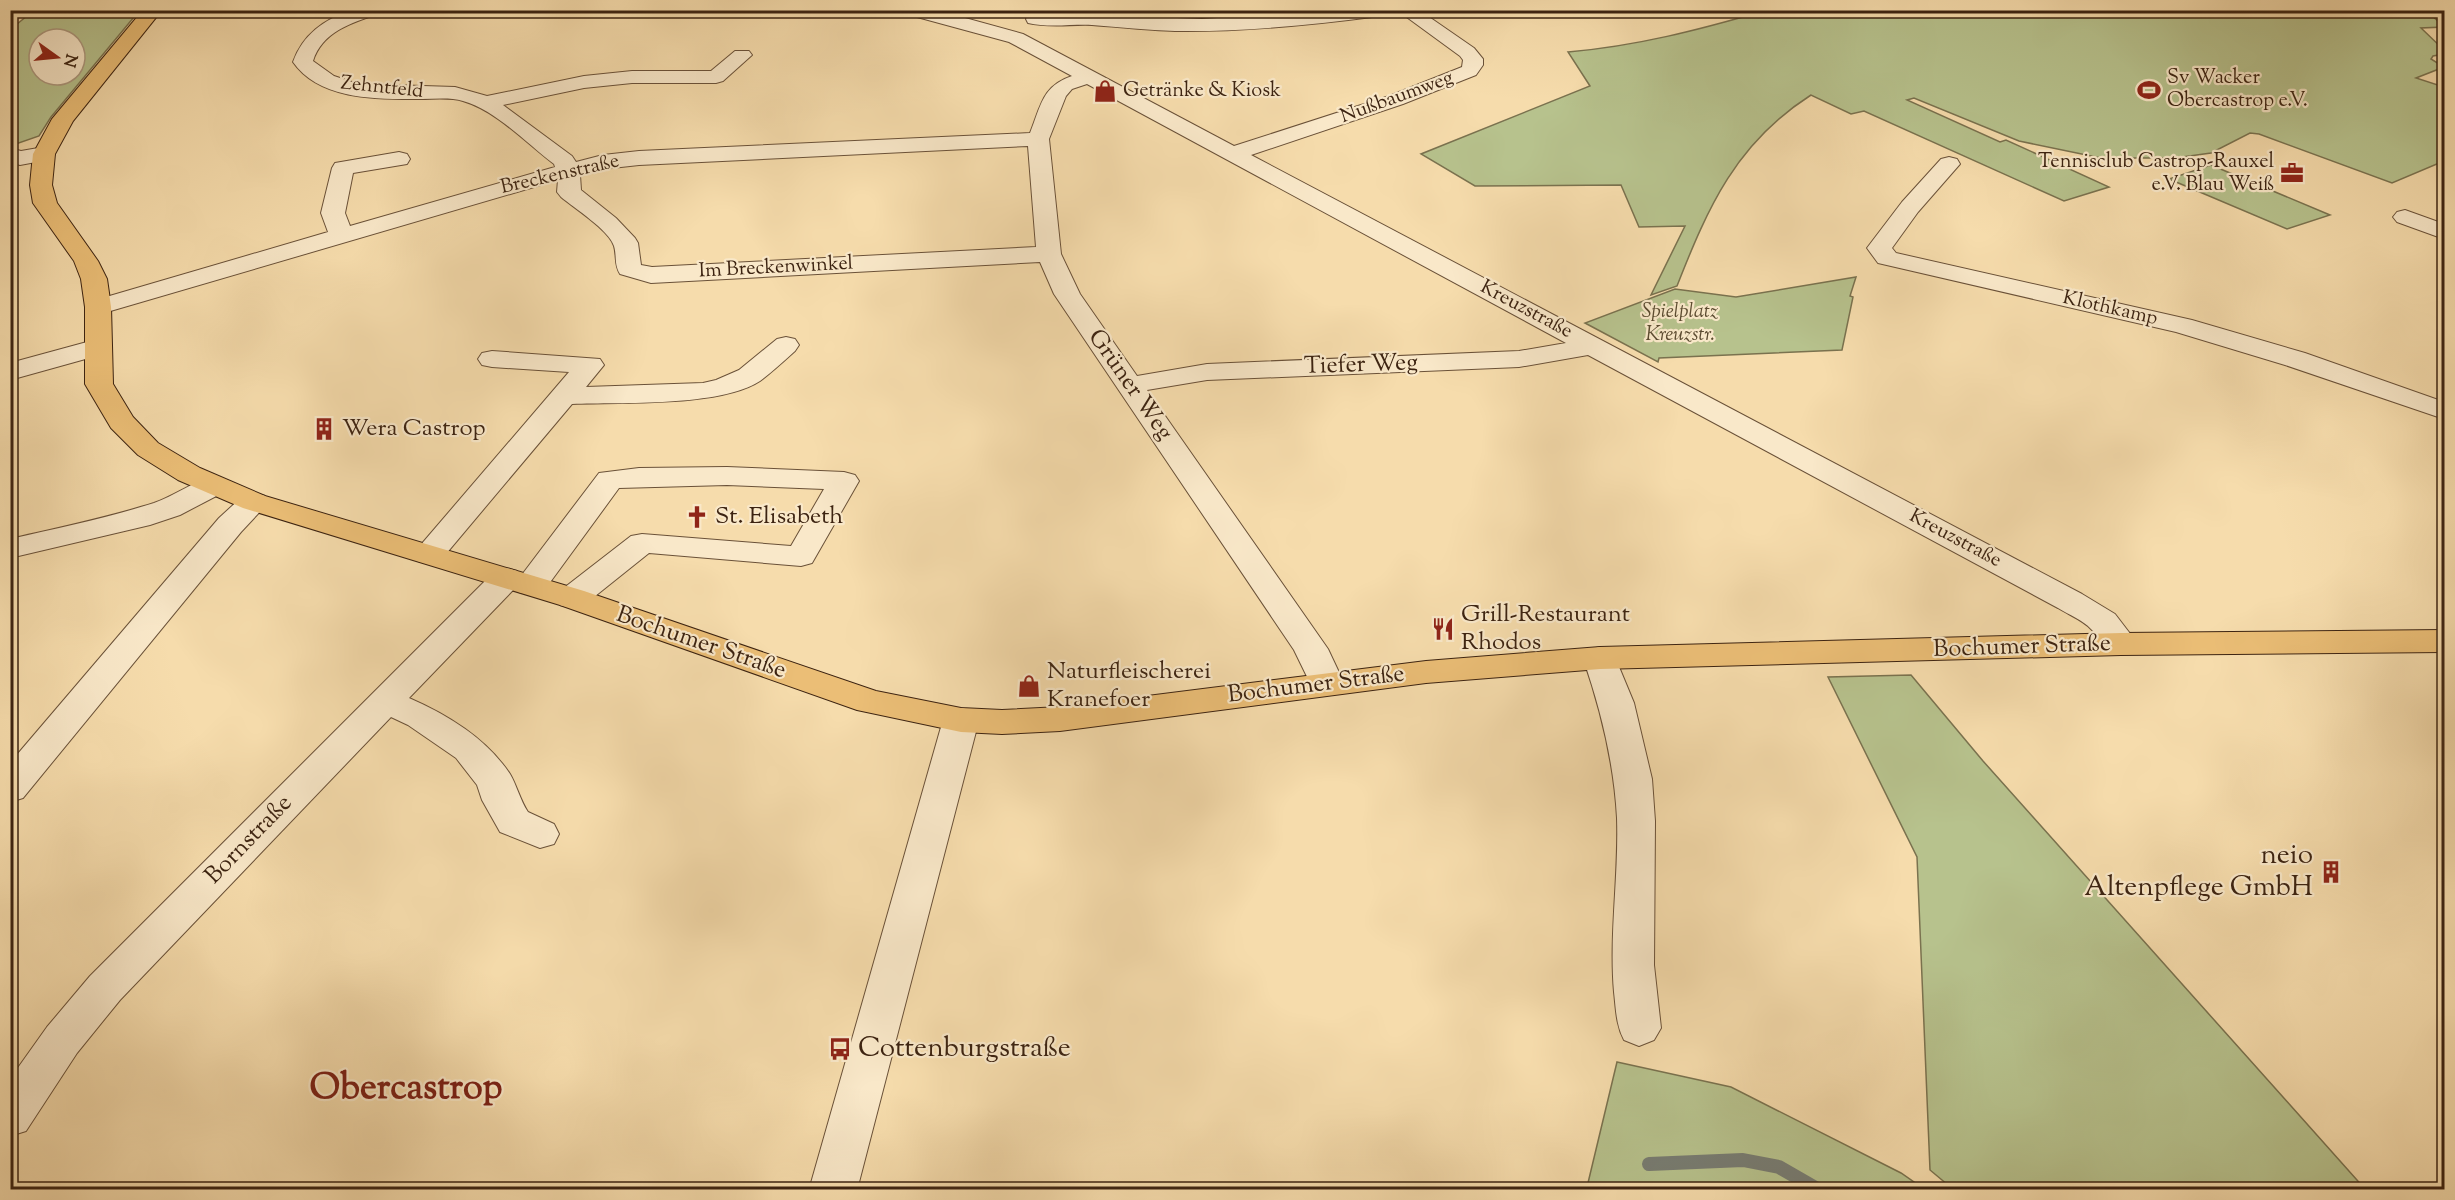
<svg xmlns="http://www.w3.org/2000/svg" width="2455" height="1200" font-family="'Sorts Mill Goudy',serif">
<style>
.green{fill:#b7c28d;stroke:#7a724f;stroke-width:1.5;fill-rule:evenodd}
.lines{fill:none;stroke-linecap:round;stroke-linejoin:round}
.stream{stroke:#787d73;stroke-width:14}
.minor-casing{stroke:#6a5138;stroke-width:2}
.major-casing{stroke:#3c2311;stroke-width:2}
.minor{fill:#f9e8c9;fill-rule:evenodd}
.major{fill:#ebbe76;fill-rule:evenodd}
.labels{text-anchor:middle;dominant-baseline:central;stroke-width:4.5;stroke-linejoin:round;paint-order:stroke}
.far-poi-label{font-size:20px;fill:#3c2311;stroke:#f9e8c9;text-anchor:start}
.far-street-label{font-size:20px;fill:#3c2311;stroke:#f9e8c9}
.far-park-label{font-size:20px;font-style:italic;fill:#5b4b30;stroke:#f9e8c9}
.street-label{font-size:24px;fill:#3c2311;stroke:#f9e8c9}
.poi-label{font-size:24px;fill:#3c2311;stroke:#f9e8c9;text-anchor:start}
.near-poi-label{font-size:28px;fill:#3c2311;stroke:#f9e8c9;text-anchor:end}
.near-district-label{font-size:36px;font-weight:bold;fill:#7a1f14;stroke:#f9e8c9}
</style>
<rect width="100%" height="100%" fill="#f6dcac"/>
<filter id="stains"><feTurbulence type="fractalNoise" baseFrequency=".00333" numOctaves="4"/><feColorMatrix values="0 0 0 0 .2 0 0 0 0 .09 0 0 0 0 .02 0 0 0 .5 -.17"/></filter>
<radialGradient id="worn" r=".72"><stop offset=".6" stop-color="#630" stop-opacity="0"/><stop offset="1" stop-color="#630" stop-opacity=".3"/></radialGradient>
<!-- green -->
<path class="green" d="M2426,10L2444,27L2421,28L2444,50V54L2433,56L2431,59L2444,67L2416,78L2444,87V161L2392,183L2259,134L2250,133L2211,153L2175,158H2101L2019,141L1914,98L1907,100L2000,142L2006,140L2109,187L2064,201L1864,111L1851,114L1811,95C1736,143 1708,207 1677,286L1651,295L1685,226L1639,227L1621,185L1475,186L1421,154L1590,86L1568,52C1637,46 1698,30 1764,11Z
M33,11H139L51,117L39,136L13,145L10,144L11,29ZM39,39H75V75H39Z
M2211,165L2330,215L2287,229L2169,179Z
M1856,277L1850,296L1853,297L1842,350L1659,358L1658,362L1585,323L1675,289L1736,297Z
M1911,675L1983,761L2365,1189L1954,1190L1930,1170L1917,857L1828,677Z
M1617,1062L1731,1087L1901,1173L1924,1189L1587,1187Z"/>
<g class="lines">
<!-- stream -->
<path class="stream" d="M1649,1164L1743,1160L1779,1167L1819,1190"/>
<!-- minor casing -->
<g class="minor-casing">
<path id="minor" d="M351,10H380L378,14C351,23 322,32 313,61L334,76L358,84L455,87L487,96L584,76L632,71H711L735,51H749L752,55L723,81L716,83H632L584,88L503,105L572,156L576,162L603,155L639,151L1030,133C1041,106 1042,86 1072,76L1009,42L906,14L904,10H936L1023,34L1234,146L1389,96L1462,67L1463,60L1460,56L1397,10H1419L1474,48L1483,59V65L1476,75L1403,104L1251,155L2082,594L2115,614L2138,644L2133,652C2105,659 2108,645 2091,629C2083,620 2069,615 2058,608L1588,355L1519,367L1207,380L1147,390L1328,649L1344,683L1338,691L1326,694L1314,691L1294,650L1054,294L1040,262L651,283L620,274C614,265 617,256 614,246C609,230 574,208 561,197L557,192L558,180L107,312L98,315L89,312L85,307L89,302L328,232L321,213L332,168L335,163L399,152L407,154L410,159L407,164L353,173L345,213L350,226L555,167L554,164C526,143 497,111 463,101C450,97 435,99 421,99C379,99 320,101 293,62C303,34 324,20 351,10ZM1087,84L1566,343L1519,351L1207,364L1137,376L1080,294L1061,254L1049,139L1066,96L1072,89ZM1028,146L1036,247L652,267L641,265L638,243L635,238L616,218L581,190L580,175L603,169L639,165Z
M1334,10H1389L1387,14L1380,16C1312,25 1243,32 1175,31C1147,30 1120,27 1092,25C1072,24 1048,28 1028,23L1026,19L1028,15L1053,13L1202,19Z
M44,147L52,149L55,154L52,159L20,165L10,162V148L21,151Z
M1949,157L1957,159L1960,164L1918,212L1892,248L1896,253L2192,320L2305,353L2444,402V419L2285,365L2176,332L1878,263L1867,248L1902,202L1941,159Z
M2405,210L2444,224V239L2397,222L2393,217L2397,212Z
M786,337L795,339L799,345L795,351C784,361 772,372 760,381C721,407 620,402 572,404L440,561L429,564L418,561L413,554L569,372L492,367L482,365L478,359L482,353L492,351L600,359L604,365L586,387L703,383L716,380L739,370L777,339Z
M98,339L107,341L111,347L107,353L10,380V363Z
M727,467L844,472L855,475L859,481L812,563L801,566L649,553L584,605L572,608L560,605L556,598L560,591L631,536L642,534L791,546L824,489L727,485L619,488L543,592L531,595L519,592L516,587L409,698C448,715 486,738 510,774C517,786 520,800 528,812L554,824L559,834L554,844L540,848L500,832L482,800L477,785L456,758L408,725L391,717L120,1000L77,1053L26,1131L10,1136V1079L47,1027L90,976L495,571L506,568L517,571L521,576L599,473L639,468Z
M213,477L224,480L228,486L224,492L180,515L150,525L10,558V539C58,528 107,518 154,503C174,496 192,482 213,477Z
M254,493L265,496L269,502L241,532L23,798L10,802V763L219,518L243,496Z
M1600,647L1612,650L1634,703L1652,779L1655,821L1654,965L1661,1028L1654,1040L1639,1046L1624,1040C1616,1025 1616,1009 1614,992C1609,934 1619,876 1617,818C1614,763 1601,710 1583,658L1588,650Z
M961,708L974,711L979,720L857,1190H809L943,720L948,711Z"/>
</g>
<!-- major casing -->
<g class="major-casing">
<path id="major" d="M143,10H162L73,121L55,154L52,185L57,203L98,261L107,279L111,307L113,384L133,417L158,443L200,468L265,496L584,591L876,691L961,708L1002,710L1060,707L1426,661L1600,647L2121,633L2444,630V652L2121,655L1600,669L1426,683L1060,731L1002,734L961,732L857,710L560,605L243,508L178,480L138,455L111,428L85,384V307L81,279L74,261L33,203L30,185L33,154L52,119Z"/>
</g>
<!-- minor -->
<use href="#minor" class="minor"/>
<!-- major -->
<use href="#major" class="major"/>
</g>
<!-- icons -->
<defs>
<g id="stadium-bare" transform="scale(1.8)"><path d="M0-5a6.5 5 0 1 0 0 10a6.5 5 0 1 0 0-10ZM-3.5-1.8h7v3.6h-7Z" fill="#8f2418" stroke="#f9e8c9" stroke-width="2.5" paint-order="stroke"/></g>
<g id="shop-bare" transform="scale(1.8)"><path d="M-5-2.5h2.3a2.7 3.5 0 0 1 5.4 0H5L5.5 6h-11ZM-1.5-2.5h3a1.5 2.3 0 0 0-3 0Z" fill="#8f2418" stroke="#f9e8c9" stroke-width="2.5" paint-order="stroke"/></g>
<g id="office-bare" transform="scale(1.8)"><path d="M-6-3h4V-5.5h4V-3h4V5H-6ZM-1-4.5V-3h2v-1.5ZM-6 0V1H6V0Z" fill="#8f2418" stroke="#f9e8c9" stroke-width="2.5" paint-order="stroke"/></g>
<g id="building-bare" transform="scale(1.8)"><path d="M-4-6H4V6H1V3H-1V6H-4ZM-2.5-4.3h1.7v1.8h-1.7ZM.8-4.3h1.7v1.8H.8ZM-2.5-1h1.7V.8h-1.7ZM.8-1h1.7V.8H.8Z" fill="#8f2418" stroke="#f9e8c9" stroke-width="2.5" paint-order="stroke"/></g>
<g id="church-bare" transform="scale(1.8)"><path d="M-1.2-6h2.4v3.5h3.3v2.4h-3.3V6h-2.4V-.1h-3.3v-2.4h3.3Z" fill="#8f2418" stroke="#f9e8c9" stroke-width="2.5" paint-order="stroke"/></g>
<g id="restaurant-bare" transform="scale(1.8)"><path d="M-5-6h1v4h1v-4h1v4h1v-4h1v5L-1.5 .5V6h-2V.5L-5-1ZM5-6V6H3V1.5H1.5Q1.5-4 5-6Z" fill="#8f2418" stroke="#f9e8c9" stroke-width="2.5" paint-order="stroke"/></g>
<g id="bus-bare" transform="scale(1.8)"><path d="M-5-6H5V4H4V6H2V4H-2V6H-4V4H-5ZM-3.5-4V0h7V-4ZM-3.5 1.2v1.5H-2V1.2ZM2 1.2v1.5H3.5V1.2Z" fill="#8f2418" stroke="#f9e8c9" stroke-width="2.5" paint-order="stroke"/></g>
</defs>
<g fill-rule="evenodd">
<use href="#stadium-bare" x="2149" y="90"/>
<use href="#shop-bare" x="1105" y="91"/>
<use href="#office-bare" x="2292" y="173"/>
<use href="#building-bare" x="324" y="429"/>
<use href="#church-bare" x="697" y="517"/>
<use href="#restaurant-bare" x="1443" y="629"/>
<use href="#shop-bare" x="1029" y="686"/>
<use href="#building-bare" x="2331" y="872"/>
<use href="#bus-bare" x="840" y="1049"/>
</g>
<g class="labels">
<!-- far-poi labels -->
<g class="far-poi-label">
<text x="2167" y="78">Sv Wacker<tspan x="2167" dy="23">Obercastrop e.V.</tspan></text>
<text x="1123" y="91">Getränke &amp; Kiosk</text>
<text x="2274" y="162" text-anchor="end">Tennisclub Castrop-Rauxel<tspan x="2274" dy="23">e.V. Blau Weiß</tspan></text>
</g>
<!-- far-street labels -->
<g class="far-street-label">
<text transform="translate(382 88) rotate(6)">Zehntfeld</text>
<text transform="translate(1397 98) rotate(-20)">Nußbaumweg</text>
<text transform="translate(560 175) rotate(-13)">Breckenstraße</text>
<text transform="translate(776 268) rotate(-3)">Im Breckenwinkel</text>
<text transform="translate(2110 309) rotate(13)">Klothkamp</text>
<text transform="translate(1526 310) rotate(28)">Kreuzstraße</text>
<text transform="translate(1955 539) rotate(28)">Kreuzstraße</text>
</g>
<!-- far-park labels -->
<g class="far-park-label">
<text x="1680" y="312">Spielplatz<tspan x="1680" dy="23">Kreuzstr.</tspan></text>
</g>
<!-- street labels -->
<g class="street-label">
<text transform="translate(1361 365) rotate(-2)">Tiefer Weg</text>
<text transform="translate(1130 385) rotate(55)">Grüner Weg</text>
<text transform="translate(701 643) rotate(19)">Bochumer Straße</text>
<text transform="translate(2022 647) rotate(-2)">Bochumer Straße</text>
<text transform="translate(1316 685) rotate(-7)">Bochumer Straße</text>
<text transform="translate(249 840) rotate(-46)">Bornstraße</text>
</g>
<!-- poi labels -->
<g class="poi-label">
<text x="342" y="429">Wera Castrop</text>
<text x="715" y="517">St. Elisabeth</text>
<text x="1461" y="615">Grill-Restaurant<tspan x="1461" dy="28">Rhodos</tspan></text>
<text x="1047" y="672">Naturfleischerei<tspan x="1047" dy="28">Kranefoer</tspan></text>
</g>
<!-- near-poi labels -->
<g class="near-poi-label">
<text x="2313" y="856">neio<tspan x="2313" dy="32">Altenpflege GmbH</tspan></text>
<text x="858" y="1049" text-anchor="start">Cottenburgstraße</text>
</g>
<!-- near-district labels -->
<g class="near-district-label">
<text x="406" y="1089">Obercastrop</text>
</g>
</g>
<!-- margin -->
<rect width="2455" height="1200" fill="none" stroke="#f6dcac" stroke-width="36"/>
<rect x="12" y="12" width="2431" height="1176" fill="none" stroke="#3c2311" stroke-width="3"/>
<rect x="18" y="18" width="2419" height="1164" fill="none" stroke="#3c2311" stroke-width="1.5"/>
<!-- north arrow -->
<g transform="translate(57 57) rotate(105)"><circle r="28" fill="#f9e8c9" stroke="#ad997f" stroke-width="1.5"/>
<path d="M0-4.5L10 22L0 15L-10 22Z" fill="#8f2418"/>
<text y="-9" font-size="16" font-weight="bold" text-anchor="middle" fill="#3c2311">N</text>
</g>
<rect width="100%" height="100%" filter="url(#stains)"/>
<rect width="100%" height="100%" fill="url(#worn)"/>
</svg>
